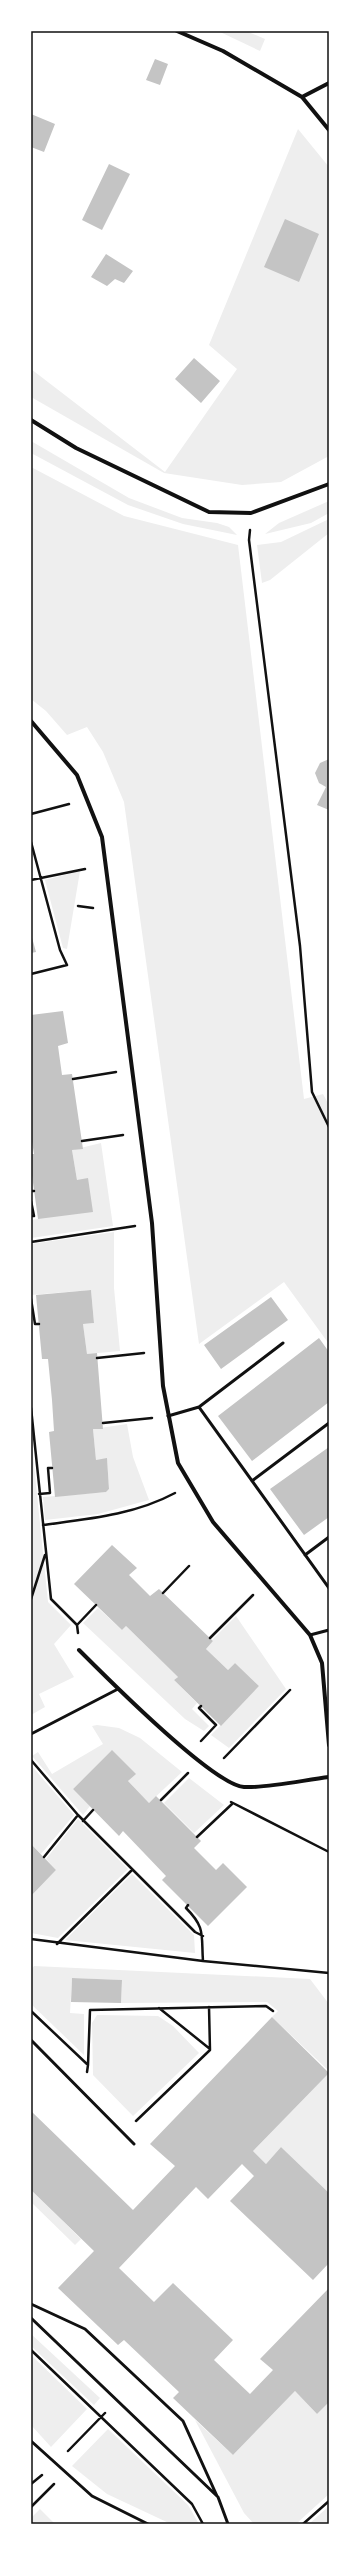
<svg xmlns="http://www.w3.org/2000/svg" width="360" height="2555" font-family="Arial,sans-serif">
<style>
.green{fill:#eee}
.building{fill:#c4c4c4}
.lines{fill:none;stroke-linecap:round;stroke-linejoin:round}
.path{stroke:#111;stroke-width:2.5}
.service{stroke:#111;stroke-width:3}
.minor{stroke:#111;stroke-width:4}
.neatline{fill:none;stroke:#111;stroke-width:1.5}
</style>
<rect width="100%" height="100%" fill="#fff"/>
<!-- green -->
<path class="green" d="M218,31H246L265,39L260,51Z
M298,129L329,167V456L281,482L242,485L164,473L31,397V369L165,472L237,369L209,345Z
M31,441L129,498L182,518L217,523L229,527L237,535L183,524L128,505L31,453Z
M31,467L124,516L238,545L304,1099L323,1094L329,1105V1344L284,1282L199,1344L124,802L103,752L87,727L67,735L46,711L31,699Z
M329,501V513L311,523L265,534L279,523Z
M329,519V533L270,580L262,583L257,545L281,542Z
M80,871L67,949L63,948L45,880Z
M101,1143L113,1226L31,1238V1220L38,1219L77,1180L72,1150Z
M114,1232V1288L120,1351L87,1354L83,1324L94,1323L91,1290L31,1295V1244Z
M127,1424L133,1457L149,1500L98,1514L45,1520L43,1497L106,1492L109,1489L107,1459L96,1460L93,1429Z
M31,1435L48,1602L71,1625L54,1644L74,1677L39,1694L45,1707L31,1715Z
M98,1608L122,1630L126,1626L178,1677L174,1680L197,1703L192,1709L209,1726L204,1731L185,1719L83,1623Z
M236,1616L286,1689L229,1748L211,1735L259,1686L235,1663L228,1670L206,1649L213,1641L212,1640Z
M97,1725L119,1728L140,1738L182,1772L149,1803L128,1781L135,1774L111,1751L73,1789L90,1806L83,1815L32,1756L38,1752L52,1774L103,1744L92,1726Z
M31,1765L74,1815L41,1854L31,1844Z
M189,1778L224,1805L194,1833L164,1803Z
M78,1819L128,1869L58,1938L31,1933V1896L56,1870L46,1859Z
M132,1874L194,1935L195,1953L65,1940Z
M34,1966L310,1979L329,2004V2071L272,2017L278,2011L267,2002L121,2003L122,1980L72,1978L70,2013L84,2014V2055L31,2004V1970Z
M97,2015L158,2016L173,2026L199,2053L133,2116L93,2075L92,2023Z
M329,2073V2193L281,2147L266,2164L253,2151Z
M31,2190L81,2239L75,2245L31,2202Z
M31,2334L100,2398L94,2405L31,2346Z
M31,2355L87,2409L51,2447L31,2425Z
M295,2391L317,2414L329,2402V2494L296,2524H254L244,2513L195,2420L233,2455Z
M108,2429L188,2505L199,2524H171L107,2494L72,2466Z
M329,2506V2524H309Z
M40,2509L55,2524H31V2518Z"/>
<!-- building -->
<path class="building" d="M155,59L168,64L160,85L146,80Z
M31,114L55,124L44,152L31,147Z
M109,164L130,174L102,230L82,220Z
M285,219L319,234L299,282L264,267Z
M106,254L133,271L124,283L115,279L107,286L91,277Z
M194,358L220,381L201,403L175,379Z
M329,759V810L317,805L326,787L319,783L315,773L320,763Z
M31,934L36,952L31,953Z
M63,1011L68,1043L58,1046L62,1075L72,1074L83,1149L72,1150L77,1180L88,1178L93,1212L38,1219L31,1168V1154H34L31,1135V1015Z
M91,1290L94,1323L83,1324L87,1354L97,1353L103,1429H93L96,1460L107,1458L109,1489L106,1492L55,1497L49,1432L54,1431L52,1400L48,1359H42L36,1295Z
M271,1297L288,1320L221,1369L204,1345Z
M319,1338L329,1352V1402L252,1461L218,1416Z
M329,1447V1517L304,1535L270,1489Z
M112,1545L137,1568L129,1575L150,1596L159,1589L213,1641L206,1649L228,1670L235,1663L259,1686L221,1726L174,1680L178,1677L126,1626L122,1630L74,1584Z
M112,1750L136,1774L128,1781L149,1803L156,1796L201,1841L194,1848L216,1870L223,1863L247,1887L208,1926L162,1880L166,1876L123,1831L119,1836L73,1789Z
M31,1844L56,1870L31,1896Z
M72,1978L122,1980L121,2003L71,2002Z
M272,2017L329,2073L253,2151L266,2164L281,2147L329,2193V2263L313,2280L230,2201L254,2176L242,2164L208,2199L196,2187L119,2268L154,2302L173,2283L233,2340L214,2360L250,2394L273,2370L260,2359L329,2288V2402L317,2414L295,2391L233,2455L173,2398L179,2392L124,2340L118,2345L58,2288L94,2251L31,2190V2111L133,2210L175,2166L150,2144Z"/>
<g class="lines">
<!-- path -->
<path class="path" d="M250,530L249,540L300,946L312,1092L329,1127
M31,814L69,804
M31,842L60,950L67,965L31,974
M31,880L85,869
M78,906L93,908
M73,1079L116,1072
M82,1141L123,1135
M31,1191H34
M31,1201L34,1216H31
M31,1242L135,1226
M31,1299L35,1324H39
M97,1358L144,1353
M31,1408L51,1599L77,1625L78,1633
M103,1423L152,1418
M39,1494L50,1493L48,1468H52
M43,1525C88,1519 134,1515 175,1493
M163,1593L189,1566
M31,1599L45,1555
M77,1625L96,1605
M210,1638L253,1595
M201,1706L199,1708L216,1725L201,1741
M224,1758L290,1690
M31,1760L78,1815L195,1932L203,1936
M161,1800L188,1773
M231,1802L329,1852
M83,1821L93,1810
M197,1837L232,1804
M44,1857L78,1815
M188,1905L186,1908C206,1928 201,1935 203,1961
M31,1939L203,1961L329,1973
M57,1944L132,1870
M159,2008L210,2049
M31,2011L88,2065L87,2072
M88,2065L90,2010L266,2006L273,2011
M136,2121L210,2050L209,2007
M31,2350L192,2504L203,2524
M68,2451L105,2413
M31,2484L42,2475
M31,2507L54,2484
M303,2524L329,2501"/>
<!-- service -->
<path class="service" d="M199,1407L283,1343
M168,1416L199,1407L329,1588
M252,1481L329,1423
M305,1555L329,1537
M310,1635L329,1630
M31,1734L118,1689
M31,2040L134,2144
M31,2304L85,2329L183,2421L217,2496
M31,2318L218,2497L228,2524
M31,2441L92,2496L148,2524"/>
<!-- minor -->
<path class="minor" d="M177,31L223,51L302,97L329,130
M302,97L329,83
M31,420L76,448L209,512L251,513L329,484
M31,721L77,775L102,837L152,1223L163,1386L178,1463L213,1522L310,1635L322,1663L329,1745
M79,1650C105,1676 213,1785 244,1787C269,1788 304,1780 329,1777"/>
</g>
<!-- border -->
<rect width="360" height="2555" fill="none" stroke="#ffffff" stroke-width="64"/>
<rect x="32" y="32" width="296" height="2491" class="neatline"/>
</svg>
